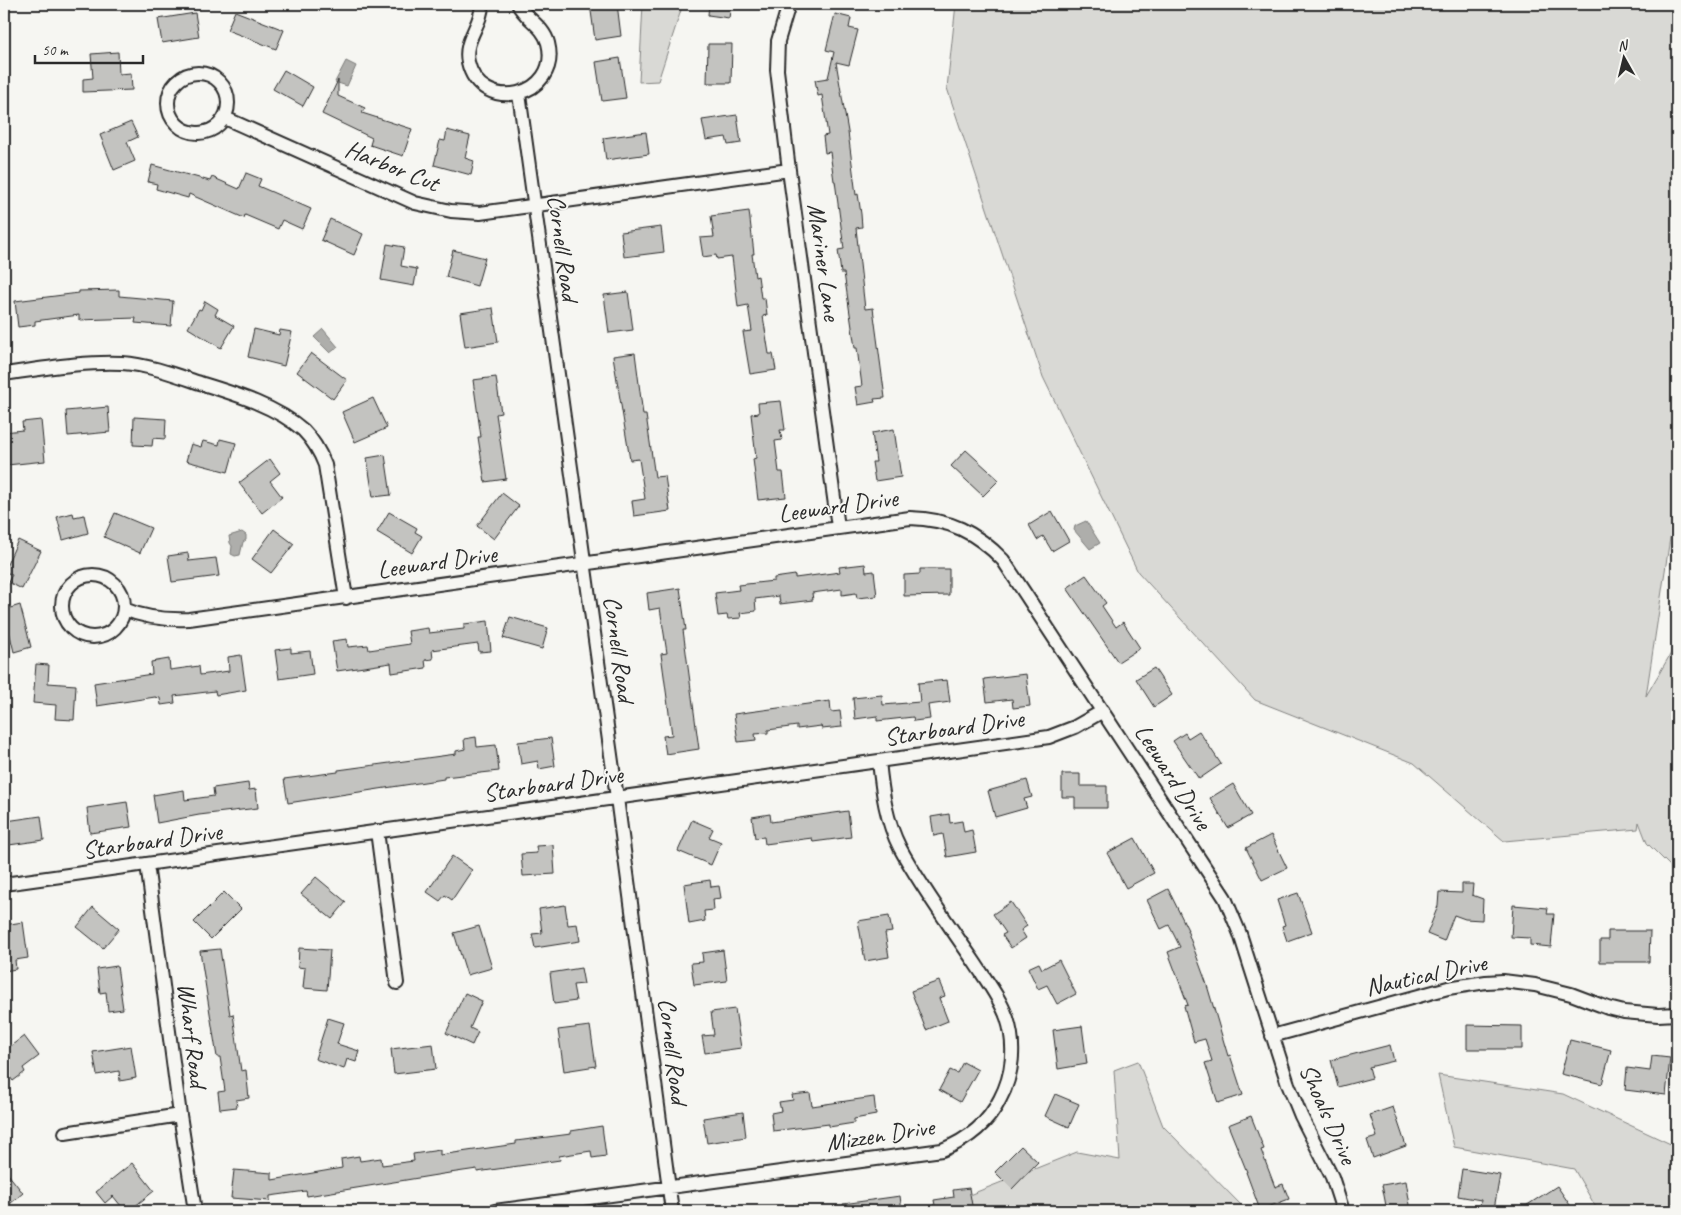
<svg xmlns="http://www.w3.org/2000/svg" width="1681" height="1215" font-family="Caveat,sans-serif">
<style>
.green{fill:#d9d9d5;stroke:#828280}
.water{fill:#aeaeab;stroke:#7a7a78}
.building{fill:#c3c3c0;stroke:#2b2b2b}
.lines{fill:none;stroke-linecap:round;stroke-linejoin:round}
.minor-casing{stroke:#2b2b2b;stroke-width:16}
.minor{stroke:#f6f6f2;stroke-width:12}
.labels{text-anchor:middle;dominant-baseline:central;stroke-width:4;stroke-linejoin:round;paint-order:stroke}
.street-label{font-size:25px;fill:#2b2b2b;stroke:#f6f6f2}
</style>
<rect width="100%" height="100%" fill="#f6f6f2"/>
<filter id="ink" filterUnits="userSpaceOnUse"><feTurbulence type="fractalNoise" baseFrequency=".02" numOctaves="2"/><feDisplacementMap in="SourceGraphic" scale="10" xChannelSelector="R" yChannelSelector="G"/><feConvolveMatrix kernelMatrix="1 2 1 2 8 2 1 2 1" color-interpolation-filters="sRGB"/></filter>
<g filter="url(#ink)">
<!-- green -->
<path class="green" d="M643,4H683L658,81L639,82Z
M956,4H1677V518L1670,538L1646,696L1677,643V873L1647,843L1639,822L1638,829L1504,841L1414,763L1255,700L1138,572L1043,377L947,88Z
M1138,1061L1163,1126L1247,1211H929L1077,1152L1120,1160L1114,1070Z
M1438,1075L1563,1094L1677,1147V1211H1598L1574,1169L1454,1147Z"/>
<!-- water -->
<path class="water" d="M346,61L356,66L347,86L335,82Z
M323,329L338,347L330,353L314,337Z
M1086,521L1100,543L1090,549L1074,530L1075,526Z
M242,532L246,535V540L243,542L240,555L235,556L231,554L232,546L230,543L229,536Z"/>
<!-- building -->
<path class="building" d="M590,4H617L621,36L595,40Z
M709,4H731L729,18L708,15Z
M235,11L284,30L276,49L227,30Z
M195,13L199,37L162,43L158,19Z
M835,14L851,18L849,28L858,30L849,65L836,62L848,132L856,195L858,194L861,214L862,227L856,228L865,309L873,308L885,398L874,399L875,402L858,405L855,387L862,386L857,348H855L844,273H841L838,250L844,249L835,181H834L830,152L825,153L823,136L828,135L822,95L818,96L815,80L828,78L834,52L826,50Z
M708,44H732L731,83H707Z
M118,52L119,74L131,73L132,90L83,92V79L93,78L91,54Z
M620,58L626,98L602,101L596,62Z
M284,70L313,87L303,106L273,89Z
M338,80V96L365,108L362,113L412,129L403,156L370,145L372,138L322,114Z
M737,115L741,143L728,145L726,137L706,140L702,120Z
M131,122L138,137L127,142L135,161L114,170L100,135Z
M447,130L470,136L465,158L474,161L471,175L434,165L440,140L445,141Z
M646,132L649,154L606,160L603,138Z
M152,165L210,181L212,177L239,189L246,173L261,179L258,186L311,209L302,229L282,220L278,229L245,215L244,218L189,194L188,198L156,189L157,184L148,182Z
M749,211L754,254H752L755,277L758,276L761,298H765L767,315L763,316L769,354H773L776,370L750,374L743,332L752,331L748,305L738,307L732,257L717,259L716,255L703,257L700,238L714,237L711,216Z
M330,219L363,234L354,255L321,240Z
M661,227L664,252L624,257L621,232Z
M387,244L404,247L401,266L417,269L414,286L381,280Z
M453,250L485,258L477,286L446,277Z
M119,290V296L173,301L171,326L135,323L136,318L79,320V315L35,321V325L18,327L15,301L79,293V291Z
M628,292L633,330L609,333L604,295Z
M205,301L218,309L215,315L234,326L221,348L188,328L199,309L201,310Z
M493,308L498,342L465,347L460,313Z
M254,329L279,335L280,330L292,332L284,366L248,357Z
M311,353L347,380L333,399L297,372Z
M635,353L643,415H646L655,477L665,476L670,511L634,516L632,501L645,499L639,459L630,460L613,356Z
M496,377L501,413L496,414L506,479L485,482L478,437H481L473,380Z
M373,398L387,428L355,442L342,412Z
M781,401L785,430H780L782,440L775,441L779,472H783L786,497L758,500L753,459L756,458L751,414L759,413L758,403Z
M108,407L110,432L68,436L66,411Z
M134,417L166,419L165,439L153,438L152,446L133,445Z
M41,420L45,461L7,465L4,432L23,430L22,422Z
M894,429L901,477L875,481L872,462H876L872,433Z
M220,439L236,443L228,472L186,461L191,444L201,447L203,441L219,445Z
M966,450L999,480L983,496L951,466Z
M385,455L391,495L373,497L367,458Z
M270,459L280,473L270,481L282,497L262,513L239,483Z
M502,493L519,506L494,539L477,526Z
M1052,511L1069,541L1052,551L1043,536L1037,540L1029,525Z
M389,512L417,528L415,532L422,536L412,553L377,532Z
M73,513L74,517L84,515L88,533L63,540L57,517Z
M115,513L151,528L140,553L104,537Z
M274,529L294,544L271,573L252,559Z
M18,540L41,551L22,589L8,582L12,575L4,571Z
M188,553L189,561L216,558L219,576L172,582L168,556Z
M865,564L866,572L874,571L877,596L857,598L856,593L842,595V589L812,593L813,600L780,604L779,596L755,599L756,611L740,613L741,618L728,619L727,615L718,616L715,593L739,590L738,585L774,581V578L795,575V578L840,572L839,567Z
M920,569H949V595L904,596V575L920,574Z
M1086,575L1106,603L1102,606L1116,627L1123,622L1140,648L1118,662L1067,588Z
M680,588L686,630H683L699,749L666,754L663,736L672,735L661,654L667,653L660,608L649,610L647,593Z
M20,605L31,647L14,652L4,610Z
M510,617L548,628L542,649L503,638Z
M488,621L491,651L479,652L478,644L432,650L433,659L425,660L426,668L392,673L391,663L337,671L332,641L347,639L348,647L368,645L369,650L410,644L408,631L428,628L429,633L464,629V624Z
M291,648V653L310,651L313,674L279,679L275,650Z
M241,655L246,690L216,695L215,691L174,696L175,703L161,705L160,698L155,697L97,706L94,683L152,674L151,662L169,659L170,670L199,666L200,675L229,671L228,657Z
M36,664L49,665L48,683L76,685L74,720L55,719L56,705L33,703Z
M1154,668L1172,695L1154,707L1136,679Z
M1026,674L1030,706L1013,708L1012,699L987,702L984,679Z
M947,680L950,702L928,705L930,719L914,721L913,717L877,721V716L855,719L853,698L882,695L883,705L920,702L918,683Z
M830,701L831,712L840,711L842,727L822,729L821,726L797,729V726L768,730V733L755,734L756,740L738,742L734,714Z
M1199,731L1221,764L1199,779L1173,741L1185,733L1188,738Z
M476,737L477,747L496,745L499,771L444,777V779L288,803L284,779L338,772V770L456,754V751L465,749L464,739Z
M551,738L555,766L539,769L538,761L521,764L518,742Z
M1062,774H1080V786H1107V808H1075V797H1062Z
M1027,780L1032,797L1024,799L1027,808L995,817L988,791Z
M248,783L249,790L256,789L258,808L199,815L157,823L153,795L184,790L185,800L214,796L213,788Z
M1233,784L1251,815L1228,828L1210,798Z
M127,802L131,827L90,833L87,808Z
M848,811L851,837L813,842L812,838L765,844L764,837L755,838L752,817L770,814L771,822Z
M949,814L950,823L962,821L964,832L972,830L976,852L947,857L943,834L934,836L931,817Z
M41,816L44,840L9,845L6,821Z
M692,820L713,829L709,837L721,842L711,865L678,851Z
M1271,835L1287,868L1262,880L1246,848Z
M1135,838L1154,873L1126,888L1107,853Z
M553,845L555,874L523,876L521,854L537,853L536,846Z
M452,856L472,870L452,900L445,895L440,901L427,892Z
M316,877L346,902L332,919L301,894Z
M710,880L711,887L719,886L721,898L713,899L714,910L704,911L705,921L689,924L684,884Z
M1462,884H1473L1472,895L1483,899L1482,920L1465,919L1454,915L1444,941L1427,934L1438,906L1439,892L1462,893Z
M1168,889L1188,930H1187L1206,982L1228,1056L1230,1055L1243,1095L1218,1103L1205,1063L1212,1061L1205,1039L1194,1042L1184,1006L1188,1005L1168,952L1180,947L1169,925L1161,929L1147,900Z
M224,892L241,909L211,939L194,922Z
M1298,893L1312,932L1287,941L1282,926L1285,925L1277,900Z
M1011,902L1027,926L1021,930L1026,938L1011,948L1002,935L1006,933L993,914Z
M565,905L568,925L577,924L580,941L535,948L532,934L542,933L539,909Z
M1513,905L1548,908L1547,914H1554L1551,947L1530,945V938L1511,937Z
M93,907L119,929L103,948L77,927Z
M889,916L892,932L885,933L889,957L865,961L858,921Z
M23,922L28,958L15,960L16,969L4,971V925Z
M479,926L492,968L467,975L454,933Z
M1608,931H1650L1649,962H1600V940H1608Z
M299,948L330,950L327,990L303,988L305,968L298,967Z
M220,949L230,1015L233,1014L241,1071L246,1070L249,1098L236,1100L237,1107L220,1109L218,1092L225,1091L220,1057H217L200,951Z
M723,950L727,981L694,985L691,963L703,962L702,953Z
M1059,960L1076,994L1057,1004L1047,985L1038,989L1028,968L1039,963L1042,969Z
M117,966L123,1009L108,1011L106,992L100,993L97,969Z
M581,968L584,984L573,985L576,1001L554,1004L550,973Z
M939,981L945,996L939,998L948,1021L926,1030L911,991Z
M465,993L482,1001L470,1028L478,1032L472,1045L446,1033Z
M735,1009L741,1048L705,1053L702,1036L714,1035L711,1012Z
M328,1018L344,1023L337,1044L359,1051L356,1062L347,1059L344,1069L315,1059Z
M1467,1025L1522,1026V1049H1467Z
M590,1026L596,1066L564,1071L558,1030Z
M1082,1026L1087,1064L1058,1069L1053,1030Z
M24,1036L39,1056L23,1068L25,1072L13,1081L4,1069V1051Z
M1570,1040L1611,1050L1602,1084L1561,1074Z
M433,1044L436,1069L394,1074L391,1049Z
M1390,1045L1394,1061L1369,1067L1372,1078L1338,1087L1331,1060Z
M131,1046L136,1078L120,1081L119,1071L97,1075L93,1052Z
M1652,1056L1670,1058L1666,1095L1625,1090L1627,1068L1650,1071Z
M963,1062L978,1070L960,1102L939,1090L950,1070L957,1073Z
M810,1093L812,1106L874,1097L876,1115L854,1119V1123L829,1127V1124L773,1131L771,1113L781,1111L779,1102L793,1100L792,1095Z
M1055,1094L1079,1104L1069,1127L1045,1116Z
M1393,1107L1406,1146L1373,1158L1367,1140L1377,1137L1370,1115Z
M743,1112L746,1137L707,1143L703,1118Z
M1251,1116L1264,1149L1261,1150L1275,1187L1283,1184L1289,1199L1260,1210L1246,1172H1247L1228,1125Z
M602,1126L606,1156L592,1158L591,1151L559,1156L560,1160L477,1172V1169L443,1174L307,1196L306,1191L270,1196V1201L231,1198L234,1170L272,1173V1180L342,1168L341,1159L359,1156L360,1161L381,1158L382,1165L414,1161L413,1154L440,1150V1155L516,1144V1141L571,1134V1131Z
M1021,1146L1038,1162L1012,1189L995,1172Z
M132,1163L154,1191L129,1211H125L113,1196L105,1203L96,1192Z
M4,1169L23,1193L4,1209Z
M1462,1169L1500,1175L1494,1209L1480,1206L1481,1200L1458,1196Z
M1406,1181L1411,1211H1387L1382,1185Z
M1557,1186L1574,1211H1518Z
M969,1188L973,1211H936L934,1200L954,1197L953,1190Z
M900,1196L902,1211H844L843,1204Z"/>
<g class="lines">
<!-- minor casing -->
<g class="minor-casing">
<path id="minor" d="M482,4C482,25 463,40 468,62C480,116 562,97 548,43C543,25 525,19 518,4
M789,4L778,41L777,70L789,170L838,527
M168 103a30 30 0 1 1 60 0a30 30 0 1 1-60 0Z
M519,94L617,798L672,1211
M225,118L415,203L451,211L480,213L789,170
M4,374C42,369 84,361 122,363C150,365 176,375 203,384C236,394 277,407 303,430C313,440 320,452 325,465L346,598
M62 606a31 31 0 1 1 62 0a31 31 0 1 1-62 0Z
M124,609C145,618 166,620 189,619L910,518C949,519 976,532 1003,560L1225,898L1240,934L1288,1084L1301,1116L1332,1177L1343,1211
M377,831L397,983
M147,864L180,1115L195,1211
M4,884L1049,737L1075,727L1103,711
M1272,1036L1448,988L1486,982L1503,981L1535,985L1571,994L1608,1008L1624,1012L1658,1015L1677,1014
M65,1133L180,1115
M495,1211L942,1150C967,1140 988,1124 1000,1099C1013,1075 1016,1045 1007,1018C1000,998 986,980 975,963C950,926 921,887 900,848C886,821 882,791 879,761"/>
</g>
<!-- minor -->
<use href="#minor" class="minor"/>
</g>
</g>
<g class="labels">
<!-- street labels -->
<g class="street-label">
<text transform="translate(392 166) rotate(22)">Harbor Cut</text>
<text transform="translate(563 248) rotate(82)">Cornell Road</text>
<text transform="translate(824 262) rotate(82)">Mariner Lane</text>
<text transform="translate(838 506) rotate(-8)">Leeward Drive</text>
<text transform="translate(437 562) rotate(-8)">Leeward Drive</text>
<text transform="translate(619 649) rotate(82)">Cornell Road</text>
<text transform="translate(954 728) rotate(-8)">Starboard Drive</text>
<text transform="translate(1173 777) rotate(57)">Leeward Drive</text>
<text transform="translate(553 784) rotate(-8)">Starboard Drive</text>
<text transform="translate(152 841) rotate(-8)">Starboard Drive</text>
<text transform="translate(1426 975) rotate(-12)">Nautical Drive</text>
<text transform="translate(192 1035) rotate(83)">Wharf Road</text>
<text transform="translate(673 1051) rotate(83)">Cornell Road</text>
<text transform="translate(1328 1114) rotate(66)">Shoals Drive</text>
<text transform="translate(880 1135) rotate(-9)">Mizzen Drive</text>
</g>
</g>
<!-- margin -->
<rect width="1681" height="1215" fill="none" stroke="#f6f6f2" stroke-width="20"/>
<rect x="10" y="10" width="1661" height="1195" fill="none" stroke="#2b2b2b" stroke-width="2" filter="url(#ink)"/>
<!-- north arrow -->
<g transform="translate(1624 58) rotate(352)" stroke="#f6f6f2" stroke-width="4" paint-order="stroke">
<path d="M0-4L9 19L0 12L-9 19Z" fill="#2b2b2b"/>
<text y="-8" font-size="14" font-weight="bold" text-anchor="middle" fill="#2b2b2b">N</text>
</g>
<!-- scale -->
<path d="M35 55v8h108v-8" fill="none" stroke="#2b2b2b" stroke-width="2.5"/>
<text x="42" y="55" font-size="15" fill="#2b2b2b" stroke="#f6f6f2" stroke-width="4" paint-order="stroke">50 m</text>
</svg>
